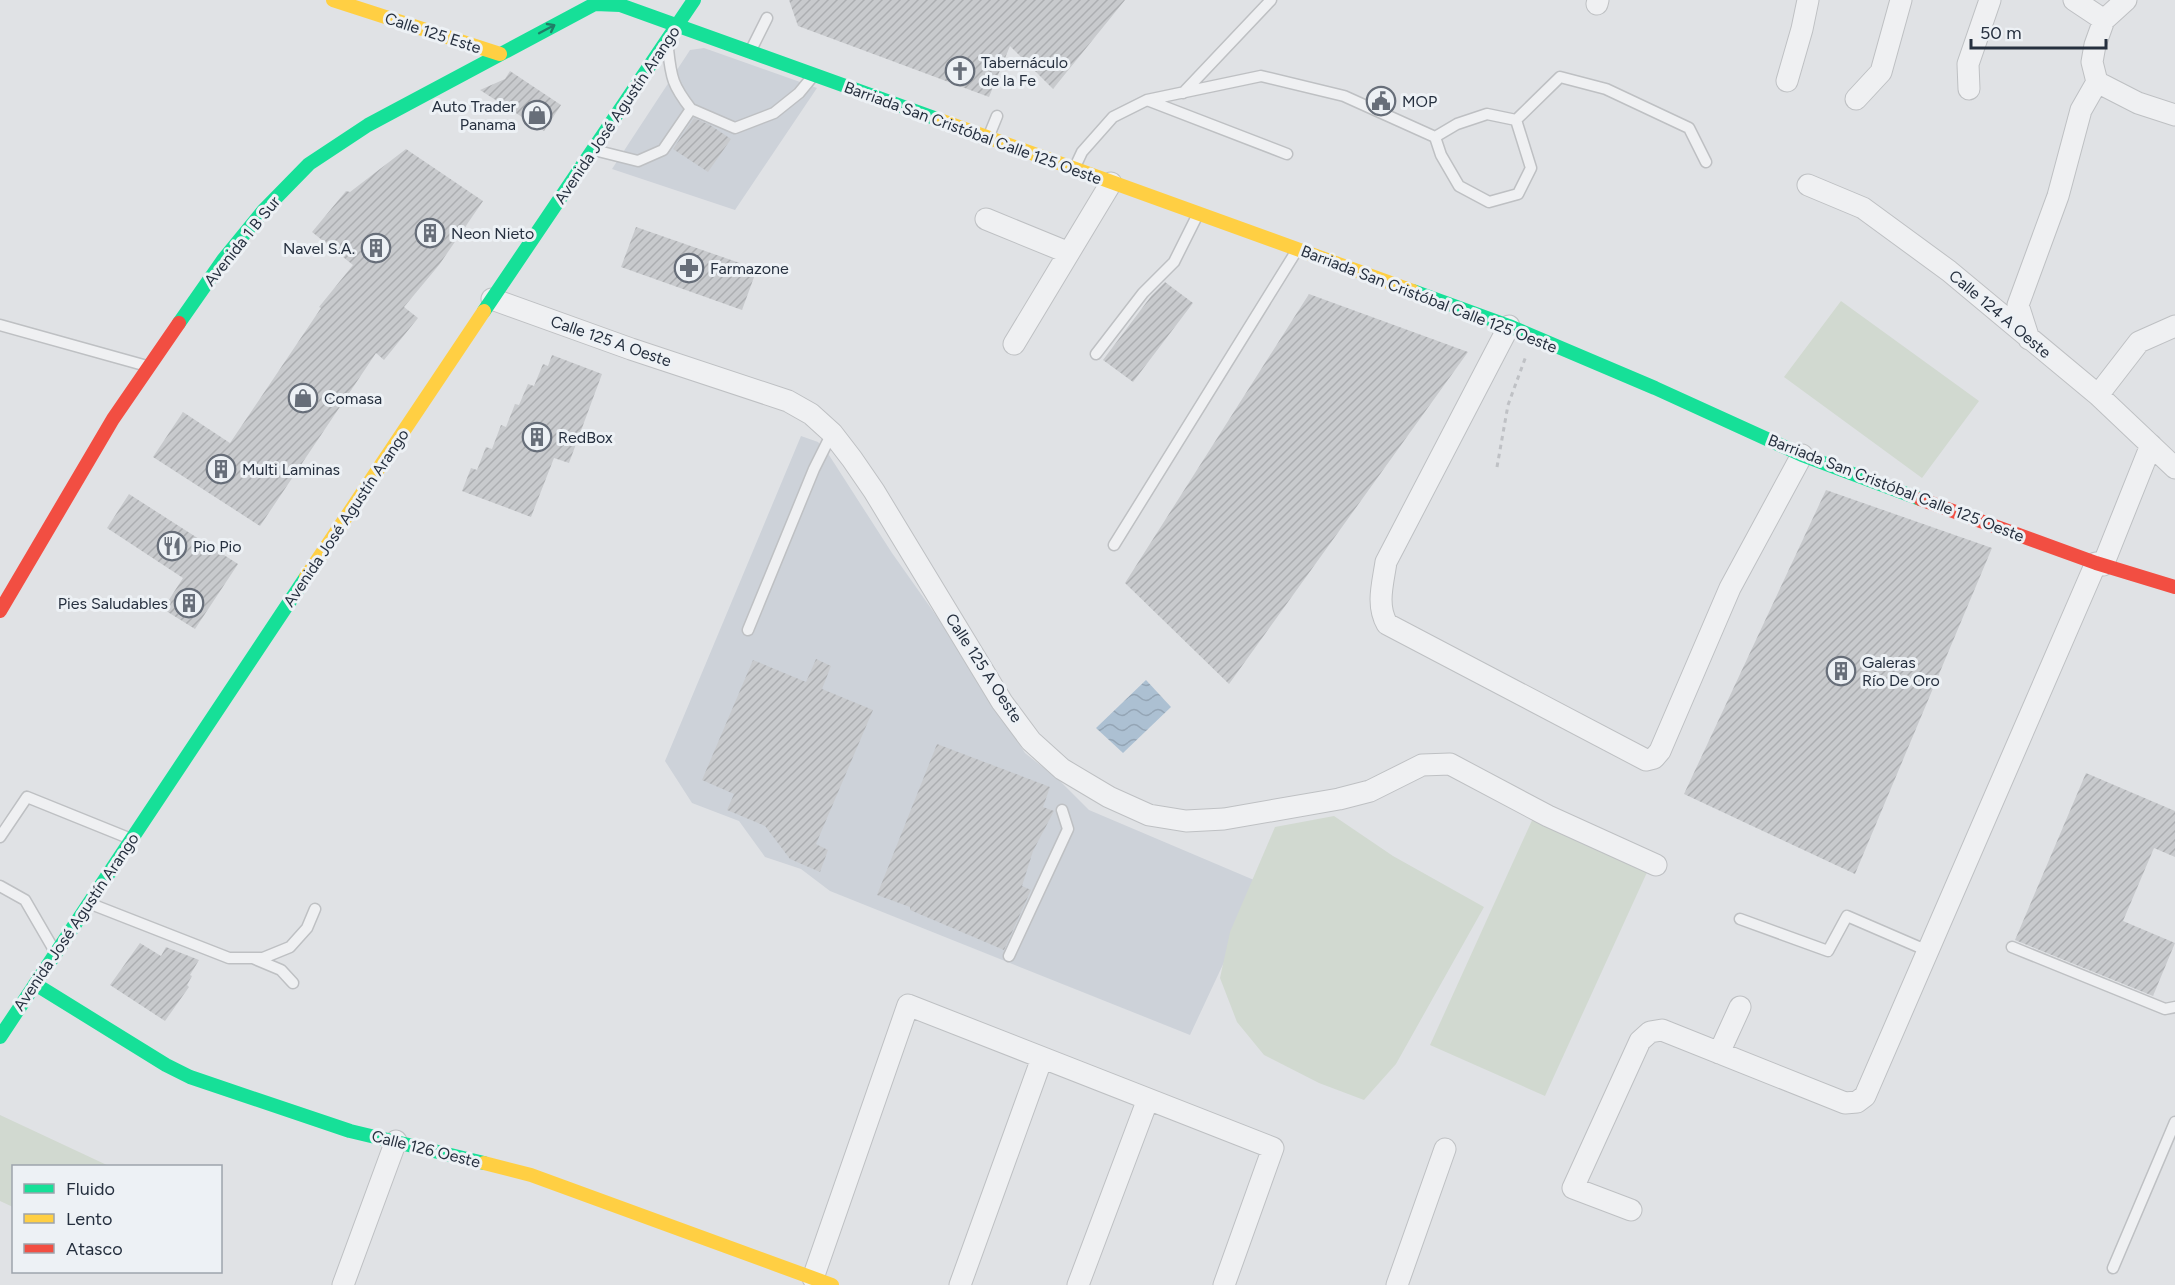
<svg xmlns="http://www.w3.org/2000/svg" width="2175" height="1285" font-family="Figtree,sans-serif">
<style>
.built{fill:#cdd2d9}
.grass{fill:#d1d9d0}
.water{fill:url(#water-waves)}
.building{fill:url(#building-hatch)}
.lines{fill:none;stroke-linecap:round;stroke-linejoin:round}
.lane-casing{stroke:#bec0c3;stroke-width:13}
.street-casing{stroke:#bec0c3;stroke-width:23}
.path{stroke:#bfc1c5;stroke-width:3;stroke-dasharray:4.5 4.5;stroke-linecap:butt}
.lane{stroke:#eff0f2;stroke-width:10}
.street{stroke:#eff0f2;stroke-width:21}
.fast{stroke:#16e098;stroke-width:14}
.slow{stroke:#ffcf43;stroke-width:14}
.jam{stroke:#f24e42;stroke-width:14}
.oneway{stroke:#1f7f67}
.labels{text-anchor:middle;dominant-baseline:central;stroke-width:6;stroke-linejoin:round;paint-order:stroke}
.street-label{font-size:16px;fill:#26303f;stroke:#edf1f5}
.poi-label{font-size:16px;fill:#26303f;stroke:#edf1f5;text-anchor:start}
</style>
<defs>
<pattern id="water-waves" width="16" height="10" patternUnits="userSpaceOnUse" patternTransform="scale(1.5)"><rect width="16" height="10" fill="#acc0d2"/><path d="M0 5q4-4 8 0t8 0" fill="none" stroke="#94a5b5"/></pattern>
<pattern id="building-hatch" width="6" height="6" patternUnits="userSpaceOnUse" patternTransform="scale(1.5)"><rect width="6" height="6" fill="#c8cacd"/><path d="M-1 1l2-2M0 6l6-6M5 7l2-2" fill="none" stroke="#acaeb1"/></pattern>
</defs>
<rect width="100%" height="100%" fill="#e0e2e5"/>
<!-- built -->
<path class="built" d="M704,48L817,88L735,210L612,169L690,50Z
M801,436L818,442L827,452L892,553L959,648L1025,753L1059,780L1089,810L1261,883L1190,1035L830,891L801,869L765,857L739,821L692,803L665,761Z"/>
<!-- grass -->
<path class="grass" d="M1841,301L1979,401L1922,478L1784,377Z
M1334,816L1393,856L1484,907L1396,1064L1364,1100L1319,1083L1264,1055L1237,1022L1220,978L1230,932L1275,827Z
M1534,816L1649,868L1545,1096L1430,1045Z
M0,1115L109,1166H14L13,1207L0,1201Z"/>
<!-- water -->
<path class="water" d="M1146,680L1171,707L1123,753L1096,728Z"/>
<!-- building -->
<path class="building" d="M789,0H1125L1053,89L1010,46L989,97L798,26Z
M510,71L561,105L544,131L480,90L505,79Z
M694,118L710,125L731,139L708,172L673,149Z
M406,149L483,201L439,265L404,307L418,318L384,360L376,353L260,526L153,457L183,412L230,443L321,308L319,307L353,265L312,232L346,191L350,192Z
M636,227L757,269L742,310L621,267Z
M1165,282L1193,303L1133,382L1103,360L1152,295Z
M1309,294L1468,352L1229,684L1125,583Z
M552,355L602,374L569,463L554,458L531,517L462,491L471,468L477,470L486,447L492,449L501,425L506,427L515,404L519,405L528,384L534,386L543,364L548,366Z
M1826,490L1992,548L1855,874L1684,794Z
M129,494L238,564L195,629L163,609L183,578L107,528Z
M816,659L831,666L822,689L873,710L816,844L828,850L820,872L790,859L765,826L727,810L734,794L702,780L753,660L806,682Z
M937,744L1050,787L1043,807L1054,811L1033,851L1022,886L1031,890L1004,950L910,910V907L877,895Z
M2086,773L2175,811V857L2154,848L2123,921L2175,943L2153,996L2015,940Z
M140,943L161,956L166,947L199,960L190,975L192,976L187,985L189,987L165,1021L110,985Z"/>
<g class="lines">
<!-- lane casing -->
<g class="lane-casing">
<path id="lane" d="M751,50L767,18
M1183,93L1271,0
M1147,100L1287,154
M691,109L735,128L774,113L799,93L813,76
M1516,120L1560,77L1606,89L1689,128L1706,162
M988,138L997,116
M594,150L638,161L663,150L691,109C673,86 671,78 668,49
M1075,167L1082,152L1113,117L1147,100L1261,76L1344,96L1435,137L1441,155L1459,186L1489,202L1518,194L1531,168L1516,120L1487,114L1457,124L1435,137
M0,325L147,366
M1096,354L1143,293L1174,262L1198,214
M1114,545L1297,250
M748,630L814,469L832,433
M0,837L27,797L131,839
M0,886L25,900L54,950
M91,904L229,958H263L290,947L307,928L315,909
M1740,919L1828,951L1847,916L1928,951
M2012,947L2165,1009L2175,1007
M1009,956L1068,829L1062,810
M255,959L281,970L293,983
M2113,1268L2175,1122"/>
</g>
<!-- street casing -->
<g class="street-casing">
<path id="street" d="M2074,0L2104,20
M1597,4L1598,0
M1787,81L1802,29L1808,0
M2097,82L2092,62L2095,45L2104,20L2126,0
M2097,82L2138,103L2175,115
M1969,89L1968,64L1990,0
M1856,99L1881,72L1901,0
M1808,185L1863,208L1949,271L2098,395L2175,468
M986,219L1069,253
M492,299L631,349L788,401L811,414L832,433L852,459L874,491L1002,702L1031,741L1062,769L1109,797L1149,815L1186,821L1224,819L1339,799L1370,791L1422,765L1450,764L1548,816L1656,865
M1509,326L1386,562C1383,583 1376,605 1387,624L1646,760L1654,758L1660,751L1730,588L1802,455
M2029,339L2018,305L2058,196L2081,110L2097,82
M1014,344L1111,183
M2098,395L2139,342L2175,326
M2103,565L2151,445
M1719,1053L1740,1007
M1631,1210L1573,1188L1640,1041L1650,1032L1662,1030L1845,1103L1857,1102L1865,1096L2096,563
M813,1278L908,1005L1273,1148L1224,1285
M343,1285L396,1141
M960,1285L1042,1058
M1078,1285L1148,1099
M1397,1285L1445,1149"/>
</g>
<!-- path -->
<path class="path" d="M1497,467L1508,405L1526,356"/>
<!-- lane -->
<use href="#lane" class="lane"/>
<!-- street -->
<use href="#street" class="street"/>
<!-- fast -->
<path class="fast" d="M595,4L620,5L940,120
M1413,291L1509,326L1655,388L1802,455L1920,499
M484,311L694,0
M179,323L223,260L263,211L309,164L368,125L602,0
M35,984L166,1065L190,1077L350,1131L484,1163
M0,1037L306,577"/>
<!-- slow -->
<path class="slow" d="M333,0L500,54
M940,120L1413,291
M306,577L484,311
M484,1163L531,1175L832,1285"/>
<!-- jam -->
<path class="jam" d="M1920,499L2096,563L2175,587
M0,611L113,419L179,323"/>
</g>
<!-- one-way arrows -->
<defs><path id="oneway-shaft" d="M-6 0H5M1.5-3L5.5 0L1.5 3" fill="none" stroke-width="1.6" stroke-linecap="round" stroke-linejoin="round" transform="scale(1.5)"/></defs>
<use class="oneway" href="#oneway-shaft" transform="translate(547 29) rotate(-28)"/>
<!-- icons -->
<defs>
<g id="church-ring" transform="scale(1.5)"><circle r="9.5" fill="#edf1f5" stroke="#676e79" stroke-width="1.5"/><path d="M-1.2-6h2.4v3.5h3.3v2.4h-3.3V6h-2.4V-.1h-3.3v-2.4h3.3Z" fill="#676e79"/></g>
<g id="civic-ring" transform="scale(1.5)"><circle r="9.5" fill="#edf1f5" stroke="#676e79" stroke-width="1.5"/><path d="M-.6-6.5H3V-4.5H.6V-3L4-1V1h2V6H-6V1h2V-1L-.6-3ZM-1.2 2.5V6h2.4V2.5Z" fill="#676e79"/></g>
<g id="shop-ring" transform="scale(1.5)"><circle r="9.5" fill="#edf1f5" stroke="#676e79" stroke-width="1.5"/><path d="M-5-2.5h2.3a2.7 3.5 0 0 1 5.4 0H5L5.5 6h-11ZM-1.5-2.5h3a1.5 2.3 0 0 0-3 0Z" fill="#676e79"/></g>
<g id="building-ring" transform="scale(1.5)"><circle r="9.5" fill="#edf1f5" stroke="#676e79" stroke-width="1.5"/><path d="M-4-6H4V6H1V3H-1V6H-4ZM-2.5-4.3h1.7v1.8h-1.7ZM.8-4.3h1.7v1.8H.8ZM-2.5-1h1.7V.8h-1.7ZM.8-1h1.7V.8H.8Z" fill="#676e79"/></g>
<g id="pharmacy-ring" transform="scale(1.5)"><circle r="9.5" fill="#edf1f5" stroke="#676e79" stroke-width="1.5"/><path d="M-2-6h4v4h4v4h-4v4h-4v-4h-4v-4h4Z" fill="#676e79"/></g>
<g id="restaurant-ring" transform="scale(1.5)"><circle r="9.5" fill="#edf1f5" stroke="#676e79" stroke-width="1.5"/><path d="M-5-6h1v4h1v-4h1v4h1v-4h1v5L-1.5 .5V6h-2V.5L-5-1ZM5-6V6H3V1.5H1.5Q1.5-4 5-6Z" fill="#676e79"/></g>
</defs>
<g fill-rule="evenodd">
<use href="#church-ring" x="960" y="71"/>
<use href="#civic-ring" x="1381" y="101"/>
<use href="#shop-ring" x="537" y="115"/>
<use href="#building-ring" x="430" y="233"/>
<use href="#building-ring" x="376" y="248"/>
<use href="#pharmacy-ring" x="689" y="268"/>
<use href="#shop-ring" x="303" y="398"/>
<use href="#building-ring" x="537" y="437"/>
<use href="#building-ring" x="221" y="469"/>
<use href="#restaurant-ring" x="172" y="546"/>
<use href="#building-ring" x="189" y="603"/>
<use href="#building-ring" x="1841" y="671"/>
</g>
<g class="labels">
<!-- street labels -->
<g class="street-label">
<text transform="translate(433 33) rotate(18)">Calle 125 Este</text>
<text transform="translate(617 115) rotate(-56)">Avenida José Agustín Arango</text>
<text transform="translate(973 133) rotate(20)">Barriada San Cristóbal Calle 125 Oeste</text>
<text transform="translate(242 241) rotate(-51)">Avenida 1 B Sur</text>
<text transform="translate(1429 299) rotate(21)">Barriada San Cristóbal Calle 125 Oeste</text>
<text transform="translate(2000 314) rotate(40)">Calle 124 A Oeste</text>
<text transform="translate(611 341) rotate(19)">Calle 125 A Oeste</text>
<text transform="translate(1896 488) rotate(21)">Barriada San Cristóbal Calle 125 Oeste</text>
<text transform="translate(346 518) rotate(-56)">Avenida José Agustín Arango</text>
<text transform="translate(984 668) rotate(57)">Calle 125 A Oeste</text>
<text transform="translate(76 922) rotate(-56)">Avenida José Agustín Arango</text>
<text transform="translate(426 1149) rotate(14)">Calle 126 Oeste</text>
</g>
<!-- poi labels -->
<g class="poi-label">
<text x="981" y="62">Tabernáculo<tspan x="981" dy="18">de la Fe</tspan></text>
<text x="1402" y="101">MOP</text>
<text x="516" y="106" text-anchor="end">Auto Trader<tspan x="516" dy="18">Panama</tspan></text>
<text x="451" y="233">Neon Nieto</text>
<text x="355" y="248" text-anchor="end">Navel S.A.</text>
<text x="710" y="268">Farmazone</text>
<text x="324" y="398">Comasa</text>
<text x="558" y="437">RedBox</text>
<text x="242" y="469">Multi Laminas</text>
<text x="193" y="546">Pio Pio</text>
<text x="168" y="603" text-anchor="end">Pies Saludables</text>
<text x="1862" y="662">Galeras<tspan x="1862" dy="18">Río De Oro</tspan></text>
</g>
</g>
<!-- legend -->
<rect x="12" y="1165" width="210" height="108" fill="#edf1f5" stroke="#9da4ac" stroke-width="1.5"/>
<rect x="24" y="1184" width="30" height="9" fill="#16e098" stroke="#9da4ac" stroke-width="1.5"/>
<text x="66" y="1195" font-size="18" fill="#26303f">Fluido</text>
<rect x="24" y="1214" width="30" height="9" fill="#ffcf43" stroke="#9da4ac" stroke-width="1.5"/>
<text x="66" y="1225" font-size="18" fill="#26303f">Lento</text>
<rect x="24" y="1244" width="30" height="9" fill="#f24e42" stroke="#9da4ac" stroke-width="1.5"/>
<text x="66" y="1255" font-size="18" fill="#26303f">Atasco</text>
<!-- scale -->
<path d="M1971 39v9h135v-9" fill="none" stroke="#26303f" stroke-width="3"/>
<text x="1980" y="39" font-size="18" fill="#26303f" stroke="#edf1f5" stroke-width="4.5" paint-order="stroke">50 m</text>
</svg>
